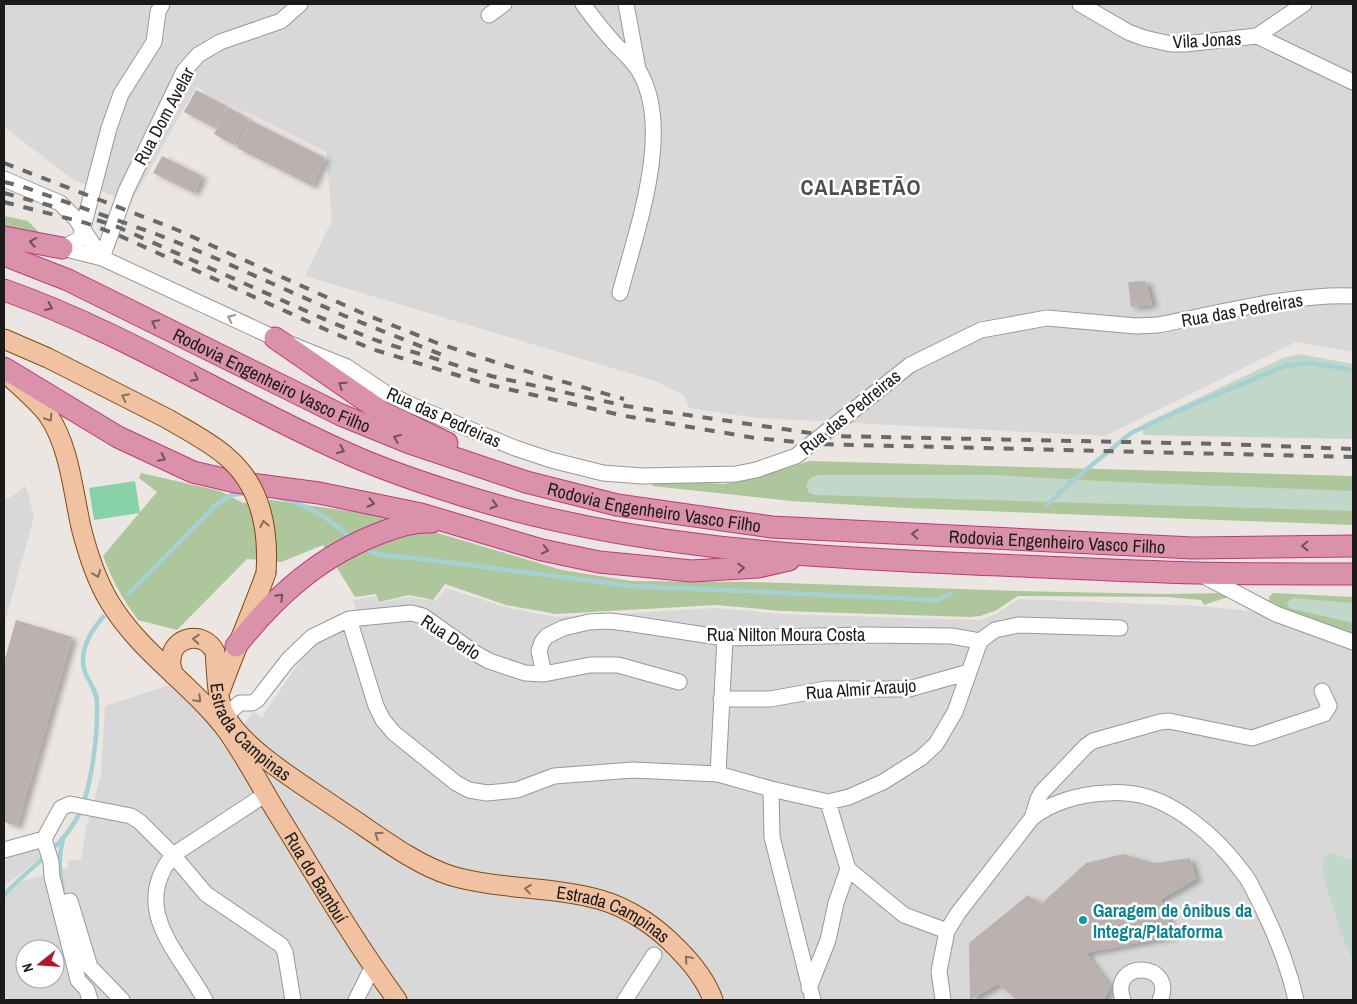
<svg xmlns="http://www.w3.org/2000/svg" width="1357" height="1004" font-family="'Archivo Narrow',sans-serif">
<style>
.residential{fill:#d9d8d8;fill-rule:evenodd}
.forest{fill:#aec69b}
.wetland{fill:#c0d7c9}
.pitch{fill:#88d2a9}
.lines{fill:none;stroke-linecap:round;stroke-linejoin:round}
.stream{stroke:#a6d1d4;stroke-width:4.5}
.building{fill:#bbb2af;filter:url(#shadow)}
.minor-casing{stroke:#989898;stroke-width:17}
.major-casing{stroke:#814a11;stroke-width:21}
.highway-casing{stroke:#c0377c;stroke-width:23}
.minor{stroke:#fff;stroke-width:15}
.major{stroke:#f0c2a2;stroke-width:19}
.highway{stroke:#da91aa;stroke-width:21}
.rail{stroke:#696969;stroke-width:4;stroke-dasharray:10 10;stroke-linecap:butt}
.major-bridge-casing{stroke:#814a11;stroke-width:21;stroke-linecap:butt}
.major-bridge{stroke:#f0c2a2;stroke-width:19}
.oneway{stroke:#71505b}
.oneway2{stroke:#989898}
.oneway3{stroke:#866e5e}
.culture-dot{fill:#0f9aa8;stroke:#fff;stroke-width:2}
.labels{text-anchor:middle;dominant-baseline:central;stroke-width:5;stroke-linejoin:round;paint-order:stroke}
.street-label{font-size:18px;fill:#1b1b1b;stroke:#fff}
.culture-label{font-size:18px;font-weight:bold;fill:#0d838f;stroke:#fff;text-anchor:start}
.district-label{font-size:22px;font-weight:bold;letter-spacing:1px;fill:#4e4e4e;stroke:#fff}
</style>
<defs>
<filter id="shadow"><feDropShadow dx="5.5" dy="3" stdDeviation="2.5" flood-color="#0004"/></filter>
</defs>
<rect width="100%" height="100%" fill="#ebe6e1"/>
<!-- residential -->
<path class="residential" d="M4,4H1353V352L1296,342L1105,436L757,418L689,408L684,395L655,381L305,276L332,220L326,152L196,87L131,203L74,180L4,127Z
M26,486L34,517L4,626V496L8,499Z
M446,588L505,607L556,617L717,608L782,614L972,620H981L996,614L1019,599L1199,606L1257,612L1353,642V1000H4V911H5L4,895L23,881L69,868L68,861L81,859L86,828L101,775L105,706L178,682L227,747L253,712L262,717L313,642L357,612L353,600L376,596L378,603L408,597L436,601ZM25,949H55V979H25Z
M42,843L45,853L10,882L4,884V855Z"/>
<!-- forest -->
<path class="forest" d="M4,216L28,221L42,235L4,228Z
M809,461L1353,476V525L906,508L791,501L652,486L656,480L724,484L762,476Z
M141,473L220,491L243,503L271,500L377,515L562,570L631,581L753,582L1017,591L1164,594L1233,593L1234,595L1204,605L1201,600L1167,597L1018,596L995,611L980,616L970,617L782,611L716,605L556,614L506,605L445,584L433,600L409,595L379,602L376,594L355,597L323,545L281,562L247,559L177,630L138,620C122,598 113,582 103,556L157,492L139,478Z
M1273,593L1353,597V633L1332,628L1270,604L1269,597Z"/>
<!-- wetland -->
<path class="wetland" d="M1300,354L1353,364V439L1143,435V424L1283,358Z
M818,475H995L1120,482L1353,491V511L815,495L809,493L806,486L810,478Z
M1292,598L1353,603V623L1289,608L1287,602Z
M1334,853L1346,859H1353V961L1341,933L1327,888L1322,870L1324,857Z"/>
<!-- pitch -->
<path class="pitch" d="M135,481L140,513L94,520L89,488Z"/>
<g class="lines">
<!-- stream -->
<path class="stream" d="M280,498C309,504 331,521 353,539
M1047,505L1071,482L1131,433L1187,407L1285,366L1312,363L1353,370
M363,547L379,555L423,559L631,586L937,600L951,594
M128,594L217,504L231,495L248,493
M63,839C58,857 59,873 63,890
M4,895C29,867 64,847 80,812C92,784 98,733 97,703C97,690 89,683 85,672C78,652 91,631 103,617"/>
</g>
<!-- building -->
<path class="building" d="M196,90L227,106L215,128L184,112Z
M228,107L248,118L234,145L214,134Z
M250,120L325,158L312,186L237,148Z
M162,156L202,176L194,193L153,173Z
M1146,281L1152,305L1131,307L1128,282Z
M16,620L72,637L17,826L4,822V662Z
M1123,854L1155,863L1190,858L1196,879L1161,899L1174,936L1086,953L1111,988L1103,1000H1017L998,984L970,1000L969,943L1028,895L1041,904L1086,863Z"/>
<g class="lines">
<!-- minor casing -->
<g class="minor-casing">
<path id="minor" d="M583,4C593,18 604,32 616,45C624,53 633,61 639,71C674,130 636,231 620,293
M626,4L638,69
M1080,4L1128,32L1144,38L1171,44H1185L1257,36L1304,4
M489,15L504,4
M1257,36L1353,82
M4,179L60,203L76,219L102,258
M62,248L102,258L275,338L347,367L384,392L411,405L515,448L551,460L603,473L642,476L736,474L756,470L796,456L910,365L981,330L1047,318L1136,326L1158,325C1221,313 1289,294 1353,296
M62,248L80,239L109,128L121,94L154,42L158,12L162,4
M102,258L126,191L184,71L198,55L220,42L281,21L300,4
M1202,575L1276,614L1353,642
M349,619L376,706L383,720L394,733L456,783L469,790L487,793L517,790L554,776L633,770L718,774L771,789
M544,674L539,651L542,642L547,636L563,628L589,622L610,621L633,624L725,638L864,635L951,636L980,641
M721,699H770L826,689H909L969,672
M226,715L240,703H252L257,700L288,660L312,637L349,619L411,613L423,616L475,653L489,661L525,673L544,674L590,665H618L679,682
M718,774L725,638
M828,802L848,869L904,915L947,931
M1032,818L1038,799L1042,792L1086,746L1093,741L1160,722L1169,721L1252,738L1324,714L1329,706L1322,691
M44,839L51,862L52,877L78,980L87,990L90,1000
M4,850L44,839L61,808L70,804L75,805L131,816L140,822L173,855L206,894L281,945L285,952L293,1000
M59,904L70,901L90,967L122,1000
M809,988L828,940L836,903L848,869
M205,1000C180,953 129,910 173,855L266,794
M356,1000L373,966
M625,1000L654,955
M813,1000L772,837L771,789L828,802L849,797L883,782L921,758L936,744L955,712L980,641L995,630L1018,625L1120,628
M943,1000L939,971L947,931L958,913L1032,818C1051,802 1081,794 1106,793C1112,793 1119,792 1125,793C1171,795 1218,838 1244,874C1250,881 1253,890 1257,897C1274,930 1288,965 1296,1000
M1123,1000C1108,958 1177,962 1160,1000"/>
</g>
<!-- major casing -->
<g class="major-casing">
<g id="major">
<path d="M4,339L48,358L168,419"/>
<path id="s1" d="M13,380C25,391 38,402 48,415C69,445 73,491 81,527C87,551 96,579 109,601C139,652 192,684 228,732C244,755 257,779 271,803C312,869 351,937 397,1000"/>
<path id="s2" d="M174,675C172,670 170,665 171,659C173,636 204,630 215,652C217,672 216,697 225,715C245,752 307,787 341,811C375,833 413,864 452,876C500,890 553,886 601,900C629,908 657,927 677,948C692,963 706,980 713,1000"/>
<path d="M221,689C235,650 252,612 266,573"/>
</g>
</g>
<!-- highway casing -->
<g class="highway-casing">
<g id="highway">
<path d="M4,237L62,248"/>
<path id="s3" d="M4,255L68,280L341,415L410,443L526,482L617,505L772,527L1193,548L1353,546"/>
<path d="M4,290C121,331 227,399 340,450C376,467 414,480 452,492C620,547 799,557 973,564C1048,567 1123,571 1198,573C1250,574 1302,574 1353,574"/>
<path d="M275,338L382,412L447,443"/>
<path d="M4,368L118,437L193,472L236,482L319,493L421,514L542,550L599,562L692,571L758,567L789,560"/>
<path d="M236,646C276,595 321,555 383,532C398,526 415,521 432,522"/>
</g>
</g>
<!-- minor -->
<use href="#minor" class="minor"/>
<!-- major -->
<use href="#major" class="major"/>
<!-- highway -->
<use href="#highway" class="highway"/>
<!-- rail -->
<path class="rail" d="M4,163L175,229L362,313L437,343L501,364L624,399
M4,182L21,186L156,234L206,254L345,316L445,356
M4,193L59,208
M4,202L86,223L118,235L329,331L372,349L486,384L625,416L755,438L816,444L1353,457
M97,220L118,227L333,323L378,341L491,376L626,406L831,436L1224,444L1353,449"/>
<!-- major-bridge casing -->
<g class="major-bridge-casing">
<path id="major-bridge" d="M168,419C188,431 210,442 227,457C261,486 269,529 266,573"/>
</g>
<!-- major-bridge -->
<use href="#major-bridge" class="major-bridge"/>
</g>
<!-- one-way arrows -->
<defs><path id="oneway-chevron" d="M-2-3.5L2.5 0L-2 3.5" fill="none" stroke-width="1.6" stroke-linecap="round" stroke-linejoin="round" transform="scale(1.25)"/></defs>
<g class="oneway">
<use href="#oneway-chevron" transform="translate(33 242) rotate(-170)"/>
<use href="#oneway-chevron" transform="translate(49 307) rotate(24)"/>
<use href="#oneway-chevron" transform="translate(155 323) rotate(-153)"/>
<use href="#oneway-chevron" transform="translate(195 378) rotate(27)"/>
<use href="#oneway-chevron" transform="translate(342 385) rotate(-146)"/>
<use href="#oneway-chevron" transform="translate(397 438) rotate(-158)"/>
<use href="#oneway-chevron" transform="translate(341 450) rotate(24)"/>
<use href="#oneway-chevron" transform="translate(162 458) rotate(26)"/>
<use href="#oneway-chevron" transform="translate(371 503) rotate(12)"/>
<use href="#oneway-chevron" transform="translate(494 505) rotate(16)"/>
<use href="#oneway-chevron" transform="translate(915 534) rotate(-177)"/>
<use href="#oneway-chevron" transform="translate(1305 546) rotate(179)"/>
<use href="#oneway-chevron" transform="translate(545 550) rotate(13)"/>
<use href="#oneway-chevron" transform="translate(741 568) rotate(-4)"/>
<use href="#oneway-chevron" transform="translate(280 597) rotate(-45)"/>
</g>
<use class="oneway2" href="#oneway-chevron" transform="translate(231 318) rotate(-155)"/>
<g class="oneway3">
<use href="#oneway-chevron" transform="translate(125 397) rotate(-154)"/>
<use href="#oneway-chevron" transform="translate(49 418) rotate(57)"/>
<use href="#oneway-chevron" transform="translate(264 524) rotate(-102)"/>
<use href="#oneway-chevron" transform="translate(97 574) rotate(68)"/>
<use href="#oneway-chevron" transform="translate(196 639) rotate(-176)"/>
<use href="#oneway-chevron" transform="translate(198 699) rotate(45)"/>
<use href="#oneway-chevron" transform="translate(378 835) rotate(-146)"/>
<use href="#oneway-chevron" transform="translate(528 889) rotate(-173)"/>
<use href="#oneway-chevron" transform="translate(688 959) rotate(-131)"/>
</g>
<!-- markers -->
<circle class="culture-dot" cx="1083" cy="920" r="5"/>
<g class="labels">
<!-- street labels -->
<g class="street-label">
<text transform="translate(1207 40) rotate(-3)">Vila Jonas</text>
<text transform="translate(164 116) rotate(-62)">Rua Dom Avelar</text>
<text transform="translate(1242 310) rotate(-10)">Rua das Pedreiras</text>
<text stroke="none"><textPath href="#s3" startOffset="296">Rodovia Engenheiro Vasco Filho</textPath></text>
<text transform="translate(850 412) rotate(-39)">Rua das Pedreiras</text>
<text transform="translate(444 417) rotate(24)">Rua das Pedreiras</text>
<text stroke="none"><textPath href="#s3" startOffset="701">Rodovia Engenheiro Vasco Filho</textPath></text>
<text stroke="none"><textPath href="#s3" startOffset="1106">Rodovia Engenheiro Vasco Filho</textPath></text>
<text x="786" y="634">Rua Nilton Moura Costa</text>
<text transform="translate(451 637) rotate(33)">Rua Derlo</text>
<text transform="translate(861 689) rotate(-4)">Rua Almir Araujo</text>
<text stroke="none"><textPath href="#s2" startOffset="169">Estrada Campinas</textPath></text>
<text stroke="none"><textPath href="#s1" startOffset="594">Rua do Bambuí</textPath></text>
<text stroke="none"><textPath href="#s2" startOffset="589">Estrada Campinas</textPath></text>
</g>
<!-- culture labels -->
<g class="culture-label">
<text x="1093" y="910">Garagem de ônibus da<tspan x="1093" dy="21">Integra/Plataforma</tspan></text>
</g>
<!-- district labels -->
<g class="district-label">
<text x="861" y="187">CALABETÃO</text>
</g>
</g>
<!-- border -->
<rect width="1357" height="1004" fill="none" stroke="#1b1b1b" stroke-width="10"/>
<!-- north arrow -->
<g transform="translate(40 964) rotate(253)"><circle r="24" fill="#ffffff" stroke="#a4a4a4"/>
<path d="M0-4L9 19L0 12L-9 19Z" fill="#af172f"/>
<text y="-8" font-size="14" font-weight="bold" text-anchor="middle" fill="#1b1b1b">N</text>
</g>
</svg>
